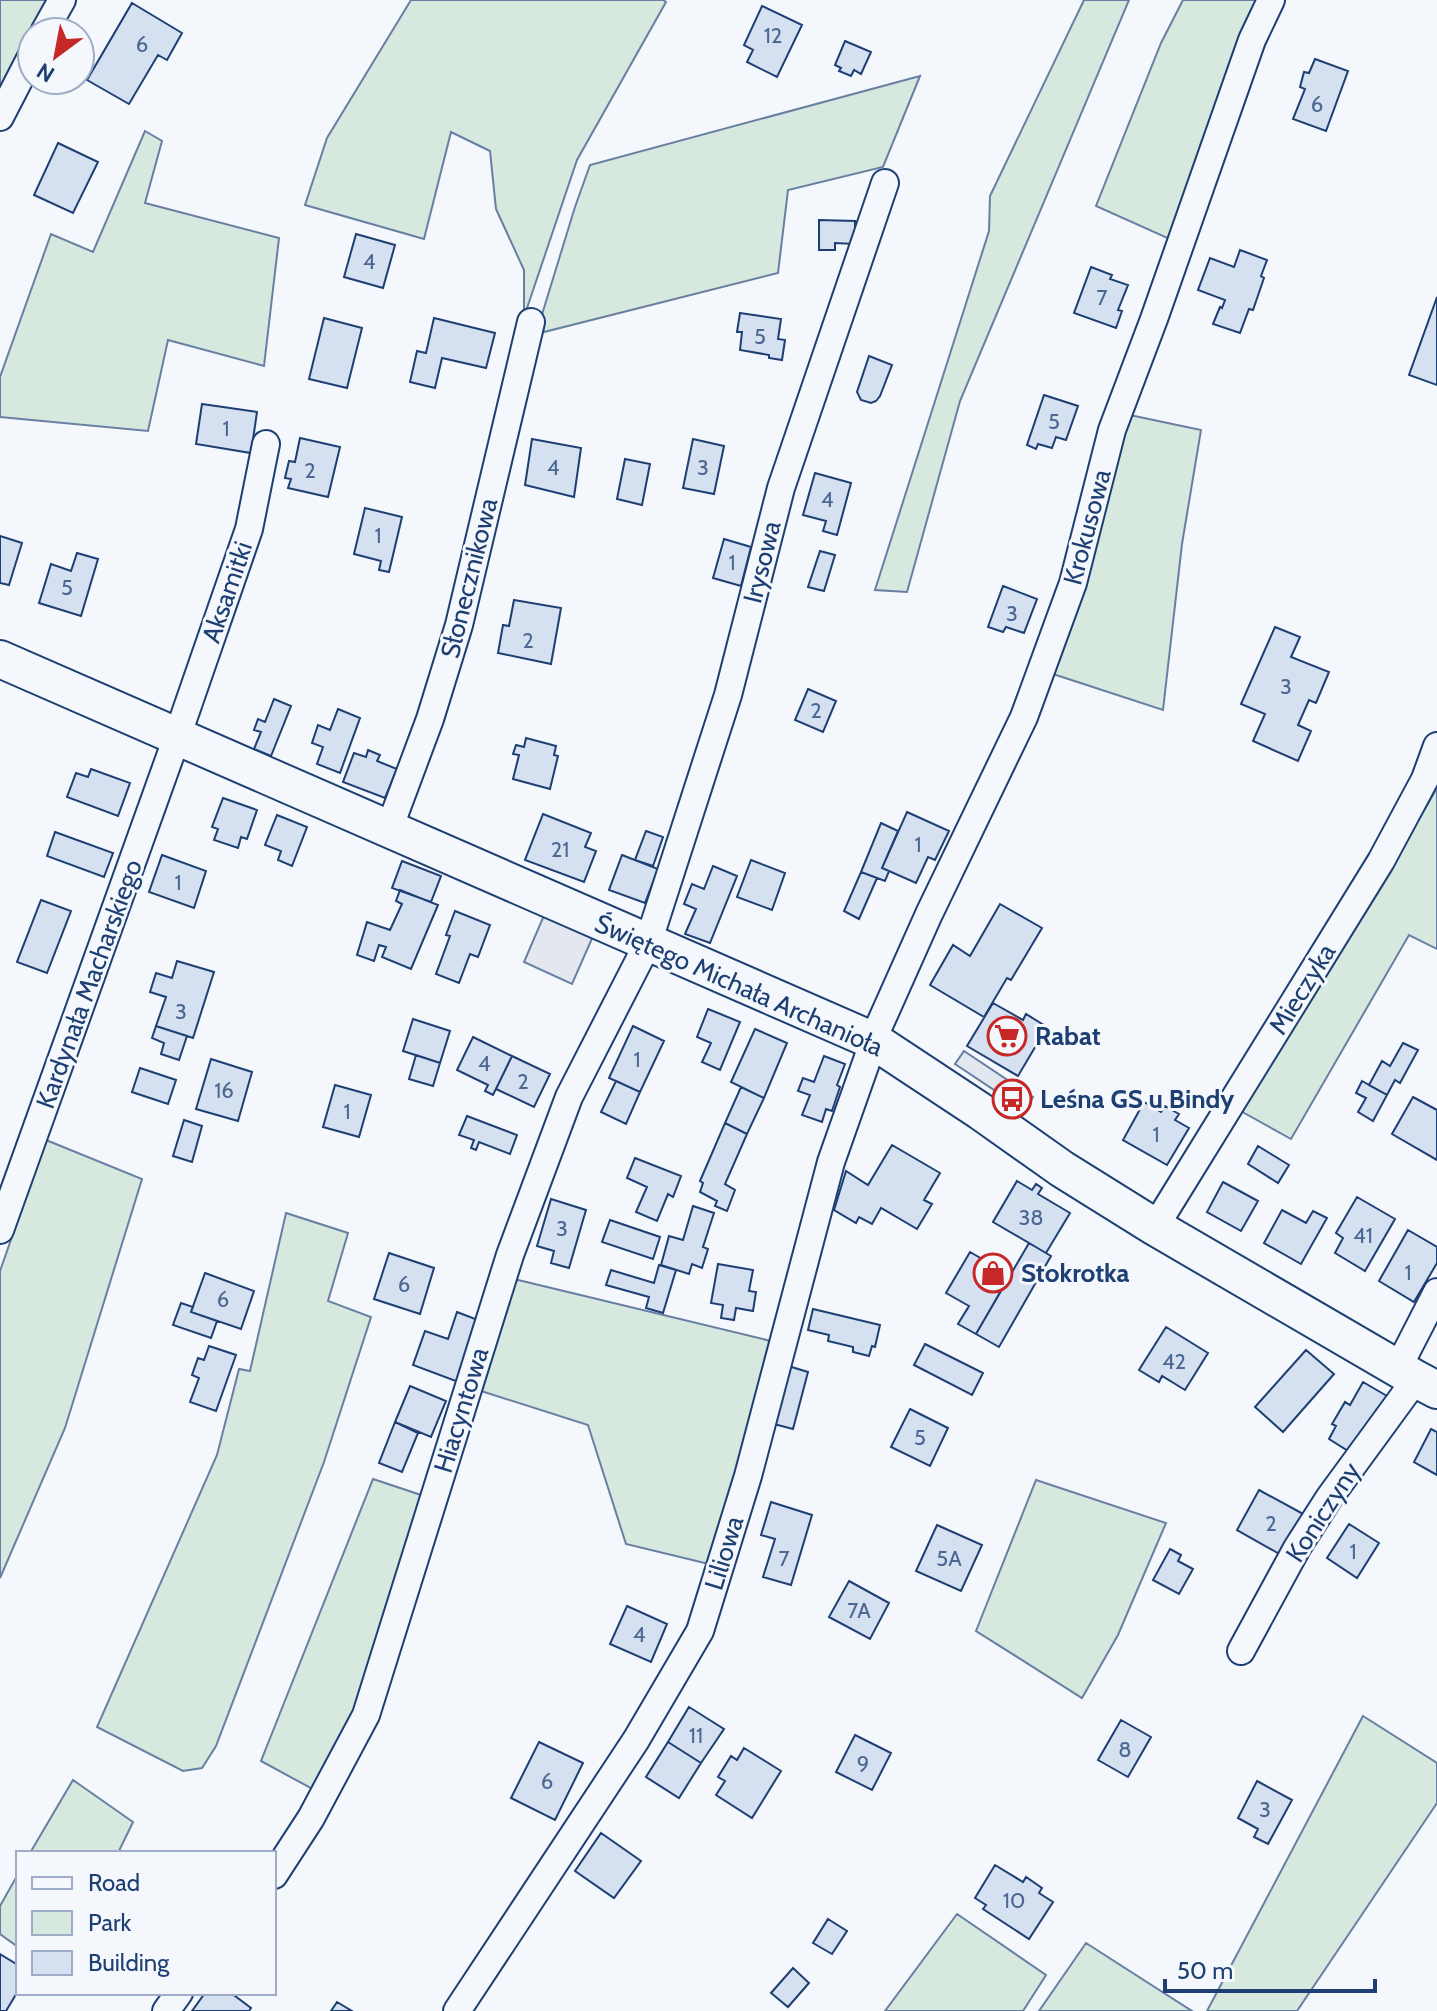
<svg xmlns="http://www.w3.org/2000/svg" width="1437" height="2011" font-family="Cabin,sans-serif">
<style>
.green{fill:#d7e8df;stroke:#687fa3;stroke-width:2}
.parking{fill:#e3e8f0;stroke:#687fa3;stroke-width:2}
.building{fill:#d5e0f0;stroke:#1d3f73;stroke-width:2}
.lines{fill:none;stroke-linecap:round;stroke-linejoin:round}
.street-casing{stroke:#1d3f73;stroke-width:30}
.secondary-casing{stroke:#1d3f73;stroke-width:40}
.street{stroke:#f4f7fb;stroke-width:26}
.secondary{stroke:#f4f7fb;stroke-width:36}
.labels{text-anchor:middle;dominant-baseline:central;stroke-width:6;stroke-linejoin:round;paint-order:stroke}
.number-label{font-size:22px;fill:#4b6792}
.street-label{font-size:26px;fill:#1d3f73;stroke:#f4f7fb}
.poi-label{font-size:26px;font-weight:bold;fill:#1d3f73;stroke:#f4f7fb;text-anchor:start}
</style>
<rect width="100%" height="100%" fill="#f4f7fb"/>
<!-- green -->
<path class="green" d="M0,0H62L32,32V55L0,117Z
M411,0H663L666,2L577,160L524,317V270L496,209L490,151L451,132L424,239L305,205L327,138Z
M1084,0H1129L960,401L907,592L875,590L989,231L990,196Z
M1183,0H1264L1174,241L1096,206L1161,43Z
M920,76L883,167L788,190L778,273L536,334L575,207L590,165Z
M145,131L162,141L145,203L279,238L264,366L168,340L148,431L0,417V377L51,234L93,252Z
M1125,414L1201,430L1182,544L1163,710L1050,673Z
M1437,788V949L1409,935L1291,1139L1237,1109L1408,838Z
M46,1140L142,1179L65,1428L0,1578V1271Z
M286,1213L348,1233L328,1301L371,1317L324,1462L216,1746L202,1768L183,1771L97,1727L217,1455L239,1369L250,1371Z
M514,1279L775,1342L713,1565L626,1544L588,1425L478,1390Z
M373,1479L427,1497L360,1714L318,1792L261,1761Z
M1036,1480L1166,1523L1118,1635L1082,1698L976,1631Z
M1363,1716L1437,1763V1803L1297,2011H1207Z
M73,1780L133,1822L118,1853H30Z
M18,1874V1947L0,1934V1906Z
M957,1914L1046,1975L1023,2011H885Z
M1086,1943L1192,2011H1039Z"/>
<!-- parking -->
<path class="parking" d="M545,913L594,934L572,984L524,962Z
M964,1051L1033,1097L1024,1110L955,1064Z"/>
<!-- building -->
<path class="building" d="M132,3L182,33L167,60L158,55L129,104L87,80Z
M762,6L802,25L777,77L747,62L753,50L744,45Z
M845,41L871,52L861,74L854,70L851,76L839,71L841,68L835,65Z
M1315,59L1348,71L1326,131L1293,119L1305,89L1300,87L1304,72L1309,73Z
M58,143L98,162L73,213L34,195Z
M819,220L855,221V244L835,243V250H819Z
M356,234L395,245L383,288L344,277Z
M1240,250L1267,260L1261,276L1264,278L1253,310L1249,309L1240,333L1213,324L1220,307L1222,308L1225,300L1198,290L1210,258L1234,267Z
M1091,267L1112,275L1110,279L1128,285L1118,310L1122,311L1116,328L1074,313Z
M1437,297V385L1409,375Z
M740,313L781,319L778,339L785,340L782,360L769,358V355L740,350L742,332H737Z
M324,318L362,328L347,388L309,379Z
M434,318L495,333L486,368L442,358L435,388L410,382L417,351L426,353Z
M869,356L892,365L880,396L876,401L871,403L861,400L857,392Z
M1044,395L1078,406L1066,440L1056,437L1052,448L1038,444L1036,449L1027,445Z
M202,404L257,412L251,453L196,444Z
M300,438L340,447L328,497L288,488L291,479L285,478L289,461L295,462Z
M532,439L581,448L574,497L525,485Z
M693,439L724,446L714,494L683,488Z
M625,459L650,464L642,505L617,499Z
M815,473L851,483L837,535L823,531L826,521L803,515Z
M365,508L402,517L389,572L379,570L381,561L354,554Z
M0,536L22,543L9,585L0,583Z
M724,539L751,547L741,586L713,578Z
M820,551L835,555L824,591L808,587Z
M77,553L98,559L81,616L39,603L51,564L71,571Z
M1003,586L1037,599L1024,633L1006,627L1003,632L988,627Z
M514,600L561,608L551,664L498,653L503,625L509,626Z
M1275,627L1300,637L1291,657L1329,672L1316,703L1309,700L1298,725L1311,731L1298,761L1253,741L1265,714L1241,704Z
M808,689L836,701L823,732L795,720Z
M274,699L291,706L271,756L254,749L261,732L254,730L258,719L265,722Z
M338,709L360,718L340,773L317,764L323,747L312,743L318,725L330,730Z
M526,738L556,746L554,755L558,756L550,789L513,779L519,755L513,754L516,745L524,747Z
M368,750L380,755L377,761L397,769L385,798L343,782L354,753L366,757Z
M91,769L130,783L118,816L67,797L76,773L88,777Z
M223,798L257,810L247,839L241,837L238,848L214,840L218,829L212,827Z
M907,812L949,831L935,860L928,857L916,883L882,868Z
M543,814L591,833L585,847L596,851L584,882L525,860Z
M277,815L307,827L292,866L278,860L281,851L265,845Z
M881,823L898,831L882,868L889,871L885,881L861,872Z
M646,831L663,837L653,866L635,860Z
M55,832L113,853L104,877L47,856Z
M162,855L206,871L194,908L149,892Z
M622,855L658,869L645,903L609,890Z
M751,860L785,873L772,910L737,897Z
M402,861L441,876L431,902L392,888Z
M713,866L737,876L710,943L685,934L696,909L684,904L692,884L704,889Z
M861,872L877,878L859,919L844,911Z
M400,890L438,905L411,969L382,957L386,947L379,945L374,961L357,955L367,922L390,930L402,904L396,901Z
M41,900L71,911L47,973L17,962Z
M1000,904L1042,928L1011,980L1007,978L984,1017L930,985L953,945L970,956Z
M455,911L490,925L478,957L470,954L459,983L436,974L450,936L446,935Z
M177,961L214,972L193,1038L156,1026L166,997L150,992L156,973L172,978Z
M993,1003L1023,1020L1026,1014L1047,1027L1018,1076L967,1046Z
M708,1009L740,1022L720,1070L702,1062L711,1043L697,1037Z
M413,1019L450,1031L440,1063L403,1051Z
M156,1026L187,1036L179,1060L161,1054L164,1043L152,1038Z
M633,1026L664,1041L640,1092L609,1078Z
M755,1029L787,1043L764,1098L731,1082Z
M473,1037L512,1056L493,1095L485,1091L488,1085L457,1070Z
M1403,1043L1418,1050L1400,1083L1395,1080L1387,1095L1369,1085L1382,1061L1390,1066Z
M416,1055L440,1063L433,1086L409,1079Z
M512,1056L550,1074L534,1107L496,1089Z
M824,1056L845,1064L837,1085L840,1087L832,1111L826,1109L822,1122L802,1115L810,1095L798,1091L803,1078L814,1082Z
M211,1059L252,1072L238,1121L196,1109Z
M140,1068L176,1080L168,1104L132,1092Z
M616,1081L640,1092L626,1124L601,1112Z
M1362,1081L1387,1095L1373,1121L1358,1112L1366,1098L1356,1093Z
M335,1085L371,1095L359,1137L323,1127Z
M741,1087L764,1098L747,1134L725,1123Z
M1413,1097L1437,1110V1160L1392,1134Z
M1144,1102L1161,1112L1165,1106L1179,1114L1175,1120L1189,1128L1167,1165L1123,1140Z
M467,1116L517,1135L510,1154L479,1142L476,1150L471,1148L474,1140L459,1135Z
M184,1120L202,1126L192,1162L173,1156Z
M725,1123L747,1134L725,1184L735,1190L727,1211L715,1206L717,1201L700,1192L703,1183L700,1181Z
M892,1145L940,1173L924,1200L932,1204L917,1229L881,1208L872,1224L859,1217L856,1223L834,1210L846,1171L868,1185Z
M1258,1146L1289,1165L1278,1183L1248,1164Z
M635,1158L681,1176L673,1197L668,1194L657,1221L636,1212L647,1187L627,1178Z
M1017,1181L1032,1190L1036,1184L1042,1188L1038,1194L1070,1213L1046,1253L993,1222Z
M1223,1182L1258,1201L1241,1231L1207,1212Z
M1357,1197L1395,1219L1365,1271L1335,1253L1343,1238L1336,1233Z
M551,1199L586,1210L569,1268L551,1263L554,1251L537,1246Z
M693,1206L714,1213L703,1247L708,1249L702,1268L692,1264L689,1274L661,1265L669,1236L683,1240Z
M1282,1210L1306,1223L1313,1211L1327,1218L1301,1264L1264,1243Z
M610,1220L660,1237L653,1259L602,1242Z
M1408,1230L1437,1247V1263L1414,1302L1379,1281Z
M1029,1243L1051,1256L999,1347L976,1334Z
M970,1252L1010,1275L976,1334L958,1324L969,1306L946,1293Z
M389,1253L434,1268L420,1314L374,1299Z
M718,1264L753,1270L749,1291L756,1292L753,1311L736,1308L734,1320L721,1318L723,1305L711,1303Z
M659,1265L676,1270L663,1313L646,1308L649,1297L606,1285L611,1270L654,1283Z
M205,1273L254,1291L241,1329L191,1312Z
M181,1303L193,1307L191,1312L217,1321L211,1338L173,1325Z
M813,1309L880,1325L875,1347L872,1346L869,1356L853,1352V1347L828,1341L829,1335L808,1330Z
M457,1312L483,1322L461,1383L413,1365L425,1331L448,1339Z
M1166,1327L1208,1353L1185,1390L1162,1376L1159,1382L1139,1370Z
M925,1344L983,1373L972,1395L914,1365Z
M209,1346L236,1355L216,1411L190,1402L199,1378L192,1375L198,1358L204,1360Z
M1306,1350L1334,1374L1283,1432L1255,1407Z
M785,1365L808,1372L793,1429L770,1423Z
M1363,1382L1387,1396L1353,1454L1329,1439L1336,1426L1332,1424L1345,1402L1350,1405Z
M410,1386L446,1401L431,1437L395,1422Z
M910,1409L948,1428L930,1466L891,1447Z
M395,1422L418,1433L402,1472L379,1463Z
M1431,1429L1437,1432V1475L1414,1462Z
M1259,1490L1305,1515L1283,1556L1237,1530Z
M771,1502L812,1515L791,1585L763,1577L775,1539L761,1535Z
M1349,1524L1379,1543L1357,1578L1327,1558Z
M937,1525L982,1545L961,1591L916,1571Z
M1170,1549L1181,1555L1178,1561L1193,1569L1179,1594L1153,1580Z
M849,1581L889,1603L870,1639L829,1617Z
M627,1606L667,1624L651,1662L610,1644Z
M689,1707L724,1729L701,1763L668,1742Z
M1121,1720L1151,1737L1128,1777L1098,1760Z
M855,1735L891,1753L872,1790L836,1772Z
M539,1742L583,1763L555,1820L511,1798Z
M668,1742L701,1763L679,1798L646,1777Z
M744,1748L781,1771L752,1818L716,1795L725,1781L718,1777L731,1756L737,1760Z
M1257,1781L1292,1800L1268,1844L1254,1837L1258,1829L1238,1818Z
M601,1833L641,1861L614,1898L575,1871Z
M995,1865L1023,1882L1026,1877L1042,1888L1039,1893L1053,1902L1029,1939L983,1909L986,1905L975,1898Z
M828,1919L847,1931L832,1954L813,1943Z
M0,1954L18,1965V1991L6,2011H0Z
M793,1968L809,1983L788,2007L771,1993Z
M205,1993H231L251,2008L249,2011H192Z
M337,2002L352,2011H331Z"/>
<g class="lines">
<!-- street casing -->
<g class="street-casing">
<path id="street" d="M44,32L62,0
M0,117L32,55
M389,829L430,719L459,625L531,322
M1155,1227L1381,861L1425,779L1437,746
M0,1230L177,737L249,529L266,444
M1398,1368L1437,1292
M1241,1651L1297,1548L1329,1498L1416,1379
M274,1875L311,1818L366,1715L510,1255L569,1097L648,943L728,695L781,488L885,183
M166,2011L179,1993
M457,2011L636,1740L700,1631L748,1476L831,1162L879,1026L929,914L1024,717L1073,583L1112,430L1154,319L1252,40L1271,0"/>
</g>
<!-- secondary casing -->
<g class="secondary-casing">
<path id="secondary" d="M0,659L874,1041L980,1111L1062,1169L1155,1227L1416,1379L1437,1390"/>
</g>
<!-- street -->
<use href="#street" class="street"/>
<!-- secondary -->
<use href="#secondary" class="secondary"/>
</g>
<!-- icons -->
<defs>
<g id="supermarket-ring" transform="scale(2)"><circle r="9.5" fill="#f4f7fb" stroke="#c62828" stroke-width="1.5"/><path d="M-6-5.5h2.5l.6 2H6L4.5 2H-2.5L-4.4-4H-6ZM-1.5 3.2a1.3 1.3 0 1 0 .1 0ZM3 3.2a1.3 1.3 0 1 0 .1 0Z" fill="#c62828"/></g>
<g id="bus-ring" transform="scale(2)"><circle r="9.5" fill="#f4f7fb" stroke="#c62828" stroke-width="1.5"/><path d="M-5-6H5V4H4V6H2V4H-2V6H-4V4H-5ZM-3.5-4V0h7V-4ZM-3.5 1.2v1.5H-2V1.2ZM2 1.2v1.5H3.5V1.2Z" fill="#c62828"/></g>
<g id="shop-ring" transform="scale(2)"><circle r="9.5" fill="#f4f7fb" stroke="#c62828" stroke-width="1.5"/><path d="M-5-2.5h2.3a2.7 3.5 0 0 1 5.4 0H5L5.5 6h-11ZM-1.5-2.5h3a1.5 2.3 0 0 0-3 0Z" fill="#c62828"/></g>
</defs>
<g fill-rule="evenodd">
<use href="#supermarket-ring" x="1007" y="1036"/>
<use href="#bus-ring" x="1012" y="1099"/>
<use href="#shop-ring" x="993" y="1273"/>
</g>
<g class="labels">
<!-- number labels -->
<g class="number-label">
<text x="773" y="35">12</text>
<text x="142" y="44">6</text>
<text x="1317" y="104">6</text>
<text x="369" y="261">4</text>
<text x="1102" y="297">7</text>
<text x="760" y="336">5</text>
<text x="1054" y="421">5</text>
<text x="226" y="428">1</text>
<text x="553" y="467">4</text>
<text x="703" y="467">3</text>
<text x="310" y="470">2</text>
<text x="827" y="499">4</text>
<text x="378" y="535">1</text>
<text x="732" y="562">1</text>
<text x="67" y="587">5</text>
<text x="1012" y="613">3</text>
<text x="528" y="640">2</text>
<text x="1286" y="686">3</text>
<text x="816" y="710">2</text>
<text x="918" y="844">1</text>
<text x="560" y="849">21</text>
<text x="178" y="882">1</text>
<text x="181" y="1011">3</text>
<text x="637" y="1059">1</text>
<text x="484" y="1063">4</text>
<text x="523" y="1081">2</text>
<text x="224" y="1090">16</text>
<text x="347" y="1111">1</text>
<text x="1156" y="1134">1</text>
<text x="1031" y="1217">38</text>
<text x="562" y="1228">3</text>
<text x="1363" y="1235">41</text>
<text x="1408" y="1272">1</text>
<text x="404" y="1284">6</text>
<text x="223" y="1299">6</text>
<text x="1174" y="1361">42</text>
<text x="920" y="1437">5</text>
<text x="1271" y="1523">2</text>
<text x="1353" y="1551">1</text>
<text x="784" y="1558">7</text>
<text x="949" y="1558">5A</text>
<text x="859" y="1610">7A</text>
<text x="639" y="1634">4</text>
<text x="696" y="1735">11</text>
<text x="1125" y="1749">8</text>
<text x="863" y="1763">9</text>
<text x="547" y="1781">6</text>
<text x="1265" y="1809">3</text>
<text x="1014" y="1900">10</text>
</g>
<!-- street labels -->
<g class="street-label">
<text transform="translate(1087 527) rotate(-75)">Krokusowa</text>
<text transform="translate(762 562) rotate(-76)">Irysowa</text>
<text transform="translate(469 578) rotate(-76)">Słonecznikowa</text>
<text transform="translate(227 592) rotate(-71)">Aksamitki</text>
<text transform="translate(89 984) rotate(-70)">Kardynała Macharskiego</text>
<text transform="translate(739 985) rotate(24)">Świętego Michała Archanioła</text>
<text transform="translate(1302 989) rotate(-58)">Mieczyka</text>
<text transform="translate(461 1410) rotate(-73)">Hiacyntowa</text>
<text transform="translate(1323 1512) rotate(-57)">Koniczyny</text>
<text transform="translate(724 1553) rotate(-73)">Liliowa</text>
</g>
<!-- poi labels -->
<g class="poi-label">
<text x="1035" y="1036">Rabat</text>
<text x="1040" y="1099">Leśna GS u Bindy</text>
<text x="1021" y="1273">Stokrotka</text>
</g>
</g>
<!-- legend -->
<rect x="16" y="1851" width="260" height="144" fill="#f4f7fb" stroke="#9eadc5" stroke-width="2"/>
<rect x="32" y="1877" width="40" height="12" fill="#f4f7fb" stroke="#9eadc5" stroke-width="2"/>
<text x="88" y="1891" font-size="24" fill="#1d3f73">Road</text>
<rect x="32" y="1911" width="40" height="24" fill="#d7e8df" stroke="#9eadc5" stroke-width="2"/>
<text x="88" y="1931" font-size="24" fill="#1d3f73">Park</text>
<rect x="32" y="1951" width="40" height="24" fill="#d5e0f0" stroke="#9eadc5" stroke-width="2"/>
<text x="88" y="1971" font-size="24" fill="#1d3f73">Building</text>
<!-- north arrow -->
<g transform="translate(56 56) rotate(212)"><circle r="38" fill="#f4f7fb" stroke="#9eadc5" stroke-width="2"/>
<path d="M0-6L14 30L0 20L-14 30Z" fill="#c62828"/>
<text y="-12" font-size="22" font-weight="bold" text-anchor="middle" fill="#1d3f73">N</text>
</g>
<!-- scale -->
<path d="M1165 1979v12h210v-12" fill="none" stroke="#1d3f73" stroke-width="4"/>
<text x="1177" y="1979" font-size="24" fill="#1d3f73" stroke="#f4f7fb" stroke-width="6" paint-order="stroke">50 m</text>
</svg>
